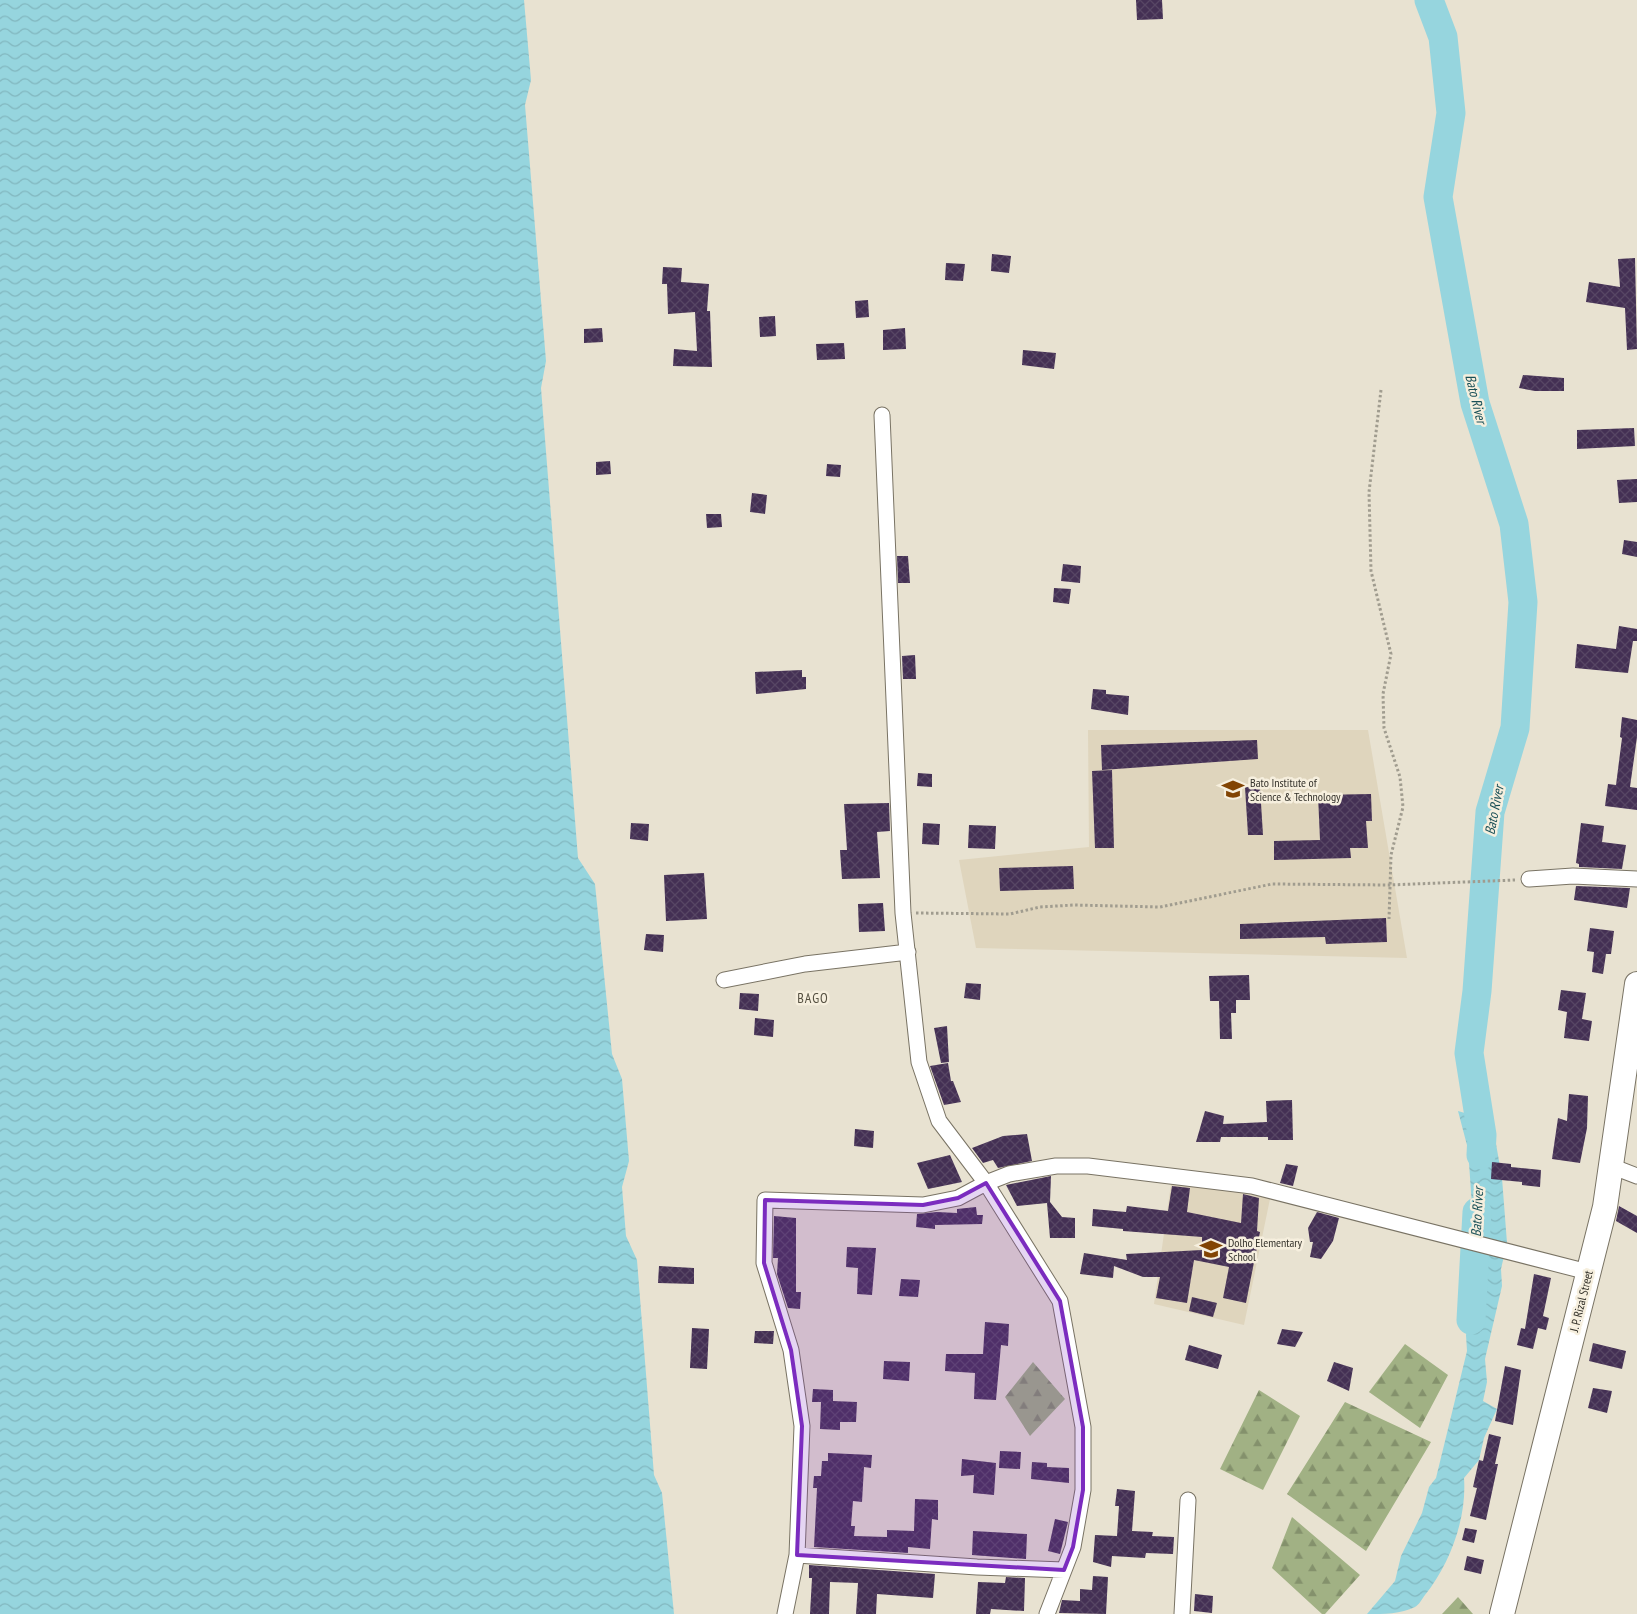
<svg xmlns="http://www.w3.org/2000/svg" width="1637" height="1614" font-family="'PT Sans Narrow',sans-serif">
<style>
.built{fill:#dfd5bd}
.forest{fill:url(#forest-firs)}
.water{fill:url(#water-waves)}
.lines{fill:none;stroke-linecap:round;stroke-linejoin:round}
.river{stroke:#96d5de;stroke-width:29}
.building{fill:url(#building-cross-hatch)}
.street-casing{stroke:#797364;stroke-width:17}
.primary-casing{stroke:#797364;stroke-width:26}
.path{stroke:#a09c8f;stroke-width:3;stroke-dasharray:2.5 2.5;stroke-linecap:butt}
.street{stroke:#fff;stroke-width:15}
.primary{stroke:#fff;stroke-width:24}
.marked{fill:#7b2cbf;fill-opacity:0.2;stroke:#7b2cbf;stroke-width:4;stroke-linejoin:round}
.labels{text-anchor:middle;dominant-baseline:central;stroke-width:5;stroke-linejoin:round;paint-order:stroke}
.poi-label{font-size:12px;fill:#34322b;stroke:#f6efde;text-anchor:start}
.street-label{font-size:12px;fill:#34322b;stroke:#f6efde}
.water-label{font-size:14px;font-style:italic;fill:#1a5057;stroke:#f6efde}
.neighbourhood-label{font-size:14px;letter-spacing:1px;fill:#555041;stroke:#f6efde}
</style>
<defs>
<pattern id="forest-firs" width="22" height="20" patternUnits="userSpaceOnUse" patternTransform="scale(1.25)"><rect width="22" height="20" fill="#a1b184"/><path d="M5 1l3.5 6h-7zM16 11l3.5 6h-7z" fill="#84916c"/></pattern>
<pattern id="water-waves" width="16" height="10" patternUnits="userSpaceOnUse" patternTransform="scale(1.25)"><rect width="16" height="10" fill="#96d5de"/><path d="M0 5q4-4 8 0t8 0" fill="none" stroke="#82b7bf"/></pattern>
<pattern id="building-cross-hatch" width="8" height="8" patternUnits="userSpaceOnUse" patternTransform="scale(1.25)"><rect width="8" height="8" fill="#443054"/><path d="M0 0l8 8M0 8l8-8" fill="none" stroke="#574664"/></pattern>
</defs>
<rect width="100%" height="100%" fill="#e8e2d1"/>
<!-- built -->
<path class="built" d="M1088,730H1368L1407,958L976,948L959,860L1089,847Z
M1172,1177L1271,1194L1244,1325L1154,1304Z"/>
<!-- forest -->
<path class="forest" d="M1405,1344L1448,1375L1420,1428L1369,1392Z
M1033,1362L1065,1399L1030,1436L1005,1397Z
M1259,1390L1300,1416L1263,1490L1220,1469Z
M1345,1402L1431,1442L1366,1551L1287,1494Z
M1292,1517L1360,1575L1325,1614H1322L1272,1568Z
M1458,1597L1473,1614H1442Z"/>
<!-- water -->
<path class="water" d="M0,0H524L531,80L525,105L546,361L541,388L578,858L595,884L612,1054L622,1079L629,1161L622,1187L626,1236L637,1260L654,1475L662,1493L674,1614H0Z
M1458,1111L1492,1121L1502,1178L1507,1243L1501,1269L1502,1286L1485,1359L1487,1382L1483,1401L1497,1409L1484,1438L1479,1460L1464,1478C1467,1518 1450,1564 1425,1595C1422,1599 1419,1605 1415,1607C1401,1614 1384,1614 1367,1614L1395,1581L1401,1556L1422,1513L1429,1487L1436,1478L1467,1351L1466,1335L1472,1309L1471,1292L1478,1256L1474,1234L1468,1149Z"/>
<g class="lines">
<!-- river -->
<path class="river" d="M1429,0L1443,37L1451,113L1438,197L1475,403L1514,524L1523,602L1515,728L1490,812L1477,991L1469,1053L1482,1135L1481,1155
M1471,1320L1477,1212"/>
</g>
<!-- building -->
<path class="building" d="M1136,0H1162L1163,19L1137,20Z
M992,254L1011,256L1009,273L991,271Z
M1635,258L1637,349L1627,350L1625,308L1586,302L1589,282L1620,287L1618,259Z
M946,263L965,264L963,281L945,280Z
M663,267L682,268L681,282L709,284L707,311H710L712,367L673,366L674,349L697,351L695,312L668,314L667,284H662Z
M868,300L869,317L856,318L855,301Z
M775,316L776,336L760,337L759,317Z
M602,328L603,342L584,343V329Z
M905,328L906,349L883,350V330Z
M844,343L845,359L817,360L816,344Z
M1023,350L1056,353L1054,369L1022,365Z
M1523,375L1564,378V391H1535L1519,388Z
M1634,428L1635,446L1577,449V430Z
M610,461L611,474L596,475V462Z
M827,464L841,465L840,477L826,476Z
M1637,479V502L1619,503L1617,480Z
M752,493L767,495L765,514L750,512Z
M706,514H721L722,527L707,528Z
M1624,540L1637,542V557L1622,554Z
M897,556H908L910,583H898Z
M1063,564L1081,566L1080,583L1061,581Z
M1054,588L1071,589L1069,604L1053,602Z
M1619,626L1637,629V641H1633L1628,673L1575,668L1577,644L1616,649Z
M915,655L916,679H903L902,656Z
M802,670V677H806V689L756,694L755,672Z
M1093,689L1106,690V694L1129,696L1128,715L1091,709Z
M1622,717L1637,720V737L1630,787L1637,788V810L1605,806L1608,784L1616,785L1622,738L1620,737Z
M1257,740L1258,759L1102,770L1101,745Z
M1112,770L1114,848H1095L1092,771Z
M918,773L932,774V787L917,786Z
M1245,787H1260L1263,835H1248Z
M1371,794L1372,821H1366L1368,848H1350L1351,858L1274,860V841L1320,840L1318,795Z
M889,803L890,831L877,832L880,878L842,879L840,850H847L844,804Z
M631,823L649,824L648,841L630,839Z
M923,823L940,824L939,845L922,844Z
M1581,823L1604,826L1602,842L1626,845L1622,869L1579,867V864L1576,863Z
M969,825L996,826L995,849L968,848Z
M1073,866L1074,889L1000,891L999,868Z
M704,873L707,919L666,921L664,875Z
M1576,886L1630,888L1627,908L1574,900Z
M883,903L885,931L859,932L858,904Z
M1386,918L1387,942L1326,944L1325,937L1240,939V924Z
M1590,928L1614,931L1611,954H1606L1603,974L1592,972L1594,952L1587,951Z
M646,934L664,935L663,952L644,950Z
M1249,975L1250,1000H1236V1013H1231L1232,1039H1220L1219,1001H1210L1209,976Z
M966,983L981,984L980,1000L964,998Z
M1561,990L1586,993L1582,1019L1592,1021L1589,1041L1564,1038L1567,1012L1558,1010Z
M740,993L759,994L758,1011L739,1009Z
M755,1018L774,1020L773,1037L754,1035Z
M947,1026L949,1062L941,1063L934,1028Z
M948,1063L951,1081H953L961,1102L944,1105L930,1066Z
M1569,1094L1588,1096L1587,1128L1580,1163L1552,1159L1558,1118L1567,1121Z
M1292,1100L1293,1140H1268V1137H1221L1220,1142H1196L1205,1111L1224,1116L1223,1124L1267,1122L1266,1101Z
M855,1129L874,1131L873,1148L854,1146Z
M1027,1134L1032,1161L998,1168L993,1160L983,1163L972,1148L1003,1136Z
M950,1155L962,1182L928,1189L917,1163Z
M1492,1162L1511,1164V1167L1541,1170L1540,1187L1522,1185V1182L1491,1179Z
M1286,1164L1298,1166L1293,1186L1280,1183Z
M1051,1176L1050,1202L1062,1217L1075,1218V1238H1050L1047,1203L1017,1206L1006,1185Z
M1172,1186L1190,1188L1187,1212L1241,1223L1243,1194L1259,1198L1257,1231L1260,1232L1246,1303L1223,1298L1229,1267L1194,1260L1187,1303L1156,1298L1160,1277H1143L1114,1266L1113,1278L1080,1274L1084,1253L1127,1260L1126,1254L1202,1250V1237L1123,1231V1229L1092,1226L1093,1209L1126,1212L1127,1206L1168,1211Z
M1619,1206L1637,1216V1233L1616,1221Z
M976,1207L977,1215H983L982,1224L935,1225V1229L916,1227L917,1214L937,1212L957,1213V1209Z
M1317,1212L1339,1218L1333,1241L1321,1259L1310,1257L1313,1242H1310L1308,1228Z
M774,1216L796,1218V1292H801L800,1309L788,1308L777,1274L778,1258H773Z
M847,1247L876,1248L872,1295L857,1294L858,1268L846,1267Z
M659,1266L694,1268V1284L658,1283Z
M1534,1274L1551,1278L1543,1316L1549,1318L1546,1330L1538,1328L1533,1349L1517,1345L1521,1328L1525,1329Z
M901,1279L920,1280L918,1297L899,1296Z
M1192,1297L1217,1303L1213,1317L1189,1311Z
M985,1322L1009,1324L1008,1346L1001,1345L996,1400L974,1399L975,1373L945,1371L946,1354H983Z
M692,1328L709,1329L707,1369L690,1368Z
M1282,1329L1303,1332L1295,1347L1277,1344Z
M755,1331H774L773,1344L754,1343Z
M1593,1343L1626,1351L1622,1369L1589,1361Z
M1189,1345L1222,1355L1218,1369L1185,1360Z
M884,1361L910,1362L909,1381L883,1379Z
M1334,1362L1353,1368L1349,1391L1327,1381Z
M1505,1366L1521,1370L1513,1425L1495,1421Z
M1593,1388L1612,1391L1607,1413L1588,1408Z
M813,1389L833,1390V1401L857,1402L856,1422H840V1430L820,1429L821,1402H812Z
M1489,1434L1501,1437L1495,1464H1498L1486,1520L1470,1516L1477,1488L1473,1487L1479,1460L1483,1461Z
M1000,1451L1021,1452L1020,1469L999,1468Z
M828,1453L872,1455L871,1468L864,1467L862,1502L853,1501L851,1526H855L854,1536L887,1537V1530L914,1531L915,1499L938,1500V1520L932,1519L930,1549L908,1547V1553L814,1547L817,1488H813L814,1476H821L822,1461H828Z
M962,1459L996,1463L994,1495L973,1493L974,1475L961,1476Z
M1032,1462L1047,1463V1467L1069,1468V1483L1031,1479Z
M1117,1489L1135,1491L1132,1531L1153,1532L1152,1536L1174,1537L1173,1554L1146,1553L1145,1558L1112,1556L1111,1567L1093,1562L1095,1535L1117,1536L1119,1506H1115Z
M1055,1519L1068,1522L1060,1554L1048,1551Z
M1465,1528L1477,1530L1474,1543L1462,1540Z
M973,1531L1027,1534L1026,1559L972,1555Z
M1467,1556L1484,1560L1481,1574L1464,1570Z
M809,1565L935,1574L933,1598L877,1594L876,1614H856L858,1583L830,1582L829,1614H810L812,1578H809Z
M1093,1576L1108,1577L1106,1614L1059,1613L1062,1600L1080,1601V1589L1092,1590Z
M1006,1577L1025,1578L1024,1611L991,1609L990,1614H976L978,1582L1005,1583Z
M1195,1594L1213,1596L1212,1613L1194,1611Z"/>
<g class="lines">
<!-- street casing -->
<g class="street-casing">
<path id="street" d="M882,415L903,913L919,1062L939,1121L986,1183L958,1198L923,1205L765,1200L764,1263L791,1350L802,1426L797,1555L977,1567L1064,1570
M1529,879L1573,876L1637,879
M724,980L805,964L908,952
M1611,1166L1637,1176
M785,1614L797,1555
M1047,1614L1073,1547L1083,1490V1427L1060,1301L986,1183L1009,1174L1056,1166H1088L1252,1186L1588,1272
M1182,1614L1188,1500"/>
</g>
<!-- primary casing -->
<g class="primary-casing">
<path id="primary" d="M1502,1614L1605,1207L1637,984"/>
</g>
<!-- path -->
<path class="path" d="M1381,390L1369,492L1371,571L1391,654L1383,694L1384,728L1400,777L1403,807L1391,855L1389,919
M916,913L1010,914L1040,907L1074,905L1160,907L1272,884L1389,885L1515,880"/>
<!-- street -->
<use href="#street" class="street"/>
<!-- primary -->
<use href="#primary" class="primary"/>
</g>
<!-- marked area -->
<path class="marked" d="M986,1183L1060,1301L1083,1427V1490L1073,1547L1064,1570L797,1555L802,1426L791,1350L764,1263L765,1200L923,1205L958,1198Z"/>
<!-- icons -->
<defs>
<g id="university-bare" transform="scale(1.725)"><path d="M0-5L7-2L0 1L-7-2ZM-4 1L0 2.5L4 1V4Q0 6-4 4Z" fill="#824403" stroke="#f6efde" stroke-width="2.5" paint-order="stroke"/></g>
<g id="school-bare" transform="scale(1.725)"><path d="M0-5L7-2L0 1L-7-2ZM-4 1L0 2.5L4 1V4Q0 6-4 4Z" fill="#824403" stroke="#f6efde" stroke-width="2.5" paint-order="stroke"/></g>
</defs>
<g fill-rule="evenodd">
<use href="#university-bare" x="1233" y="789"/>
<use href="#school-bare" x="1211" y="1249"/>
</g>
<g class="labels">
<!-- poi labels -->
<g class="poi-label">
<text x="1250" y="782">Bato Institute of<tspan x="1250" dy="14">Science &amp; Technology</tspan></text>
<text x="1228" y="1242">Dolho Elementary<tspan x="1228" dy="14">School</tspan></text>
</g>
<!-- street labels -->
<g class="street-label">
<text transform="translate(1581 1301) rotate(-76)">J. P. Rizal Street</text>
</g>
<!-- water labels -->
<g class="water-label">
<text transform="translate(1476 399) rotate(76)">Bato River</text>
<text transform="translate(1494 810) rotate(-79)">Bato River</text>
<text transform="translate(1477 1212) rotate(-87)">Bato River</text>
</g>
<!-- neighbourhood labels -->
<g class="neighbourhood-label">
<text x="813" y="998">BAGO</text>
</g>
</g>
</svg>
